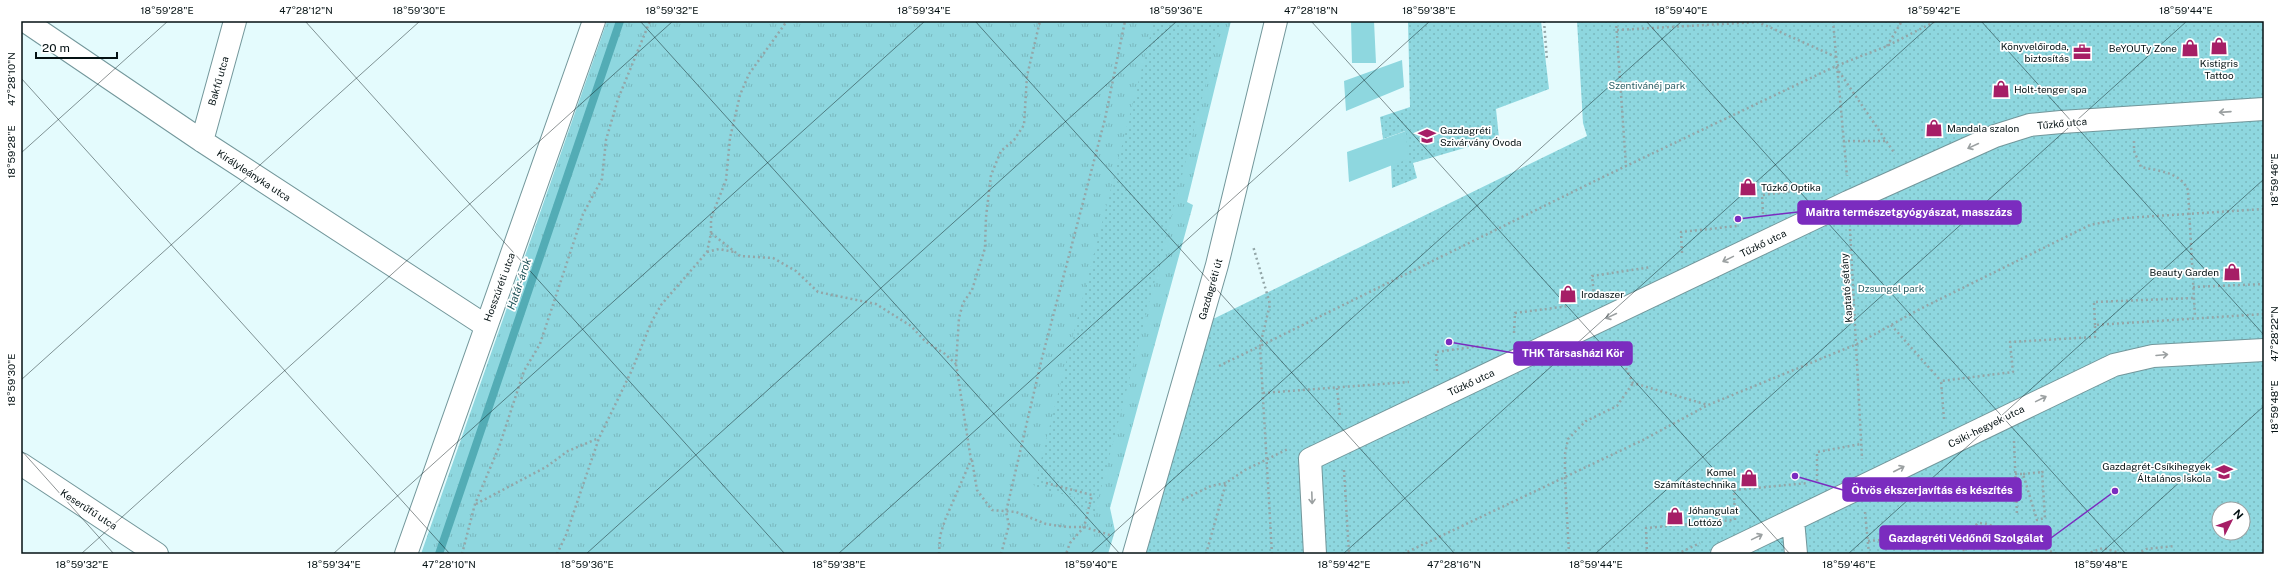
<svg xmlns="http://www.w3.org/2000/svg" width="2285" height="575" font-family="'Public Sans',sans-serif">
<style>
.grass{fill:url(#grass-tufts)}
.park{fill:url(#park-dots);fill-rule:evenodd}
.pitch{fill:#8ed7df}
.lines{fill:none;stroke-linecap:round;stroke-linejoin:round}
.stream{stroke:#53acb5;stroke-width:8}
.minor-casing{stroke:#73979b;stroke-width:24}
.path{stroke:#93a6a8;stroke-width:2.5;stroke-dasharray:2 3;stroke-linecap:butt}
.minor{stroke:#fff;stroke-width:22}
.oneway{stroke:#9ba0a1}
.ticks{fill:none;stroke:#041113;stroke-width:1;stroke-opacity:0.45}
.labels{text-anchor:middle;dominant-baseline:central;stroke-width:3.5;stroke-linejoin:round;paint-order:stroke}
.poi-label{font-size:10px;fill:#041113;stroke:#fff;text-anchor:start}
.street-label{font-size:10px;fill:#041113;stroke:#fff}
.park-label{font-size:10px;fill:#2c6066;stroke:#fff}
.water-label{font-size:11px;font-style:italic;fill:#1b5056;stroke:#fff}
.leader{fill:none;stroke:#7b2cbf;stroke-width:1.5}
.callout-dot{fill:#7b2cbf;stroke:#fff;stroke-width:1.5}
.callout{fill:#7b2cbf;stroke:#7b2cbf;stroke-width:1.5}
.callout-label{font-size:11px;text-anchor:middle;font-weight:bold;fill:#fff}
.neatline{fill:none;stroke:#041113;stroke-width:1.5}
.ticks-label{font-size:10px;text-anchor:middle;fill:#041113}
</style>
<defs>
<pattern id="grass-tufts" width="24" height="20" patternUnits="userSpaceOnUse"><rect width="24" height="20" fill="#8ed7df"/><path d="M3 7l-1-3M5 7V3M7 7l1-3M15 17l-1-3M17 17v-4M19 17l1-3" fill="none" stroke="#79b8be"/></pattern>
<pattern id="park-dots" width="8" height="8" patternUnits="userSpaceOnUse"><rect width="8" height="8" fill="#8ed7df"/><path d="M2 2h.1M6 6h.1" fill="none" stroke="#79b8be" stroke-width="1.8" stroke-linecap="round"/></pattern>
</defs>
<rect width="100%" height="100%" fill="#e4fbfd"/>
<!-- grass -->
<path class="grass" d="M607,21H1231L1187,202L1193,205L1110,508L1115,531L1108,554H421Z"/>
<!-- park -->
<path class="park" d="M1154,21H1222L1095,512L1073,506L1074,497L1034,487Z
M1408,21H1541L1549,89L1496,109L1499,138L1413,163L1417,178L1392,188L1391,165L1405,131L1383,139L1380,117L1410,107Z
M1577,21H2264V554H1145L1211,320L1587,136L1583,123ZM2219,509H2243V533H2219Z"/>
<!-- pitch -->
<path class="pitch" d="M1351,21H1374L1376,63H1352Z
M1402,60L1404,87L1346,111L1344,81Z
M1406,131L1408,159L1349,182L1347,152Z"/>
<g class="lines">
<!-- stream -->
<path class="stream" d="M439,554L620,21"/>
<!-- minor casing -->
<g class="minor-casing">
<path id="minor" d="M25,21L202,141L486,326
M202,141L235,21
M21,464L157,554
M1793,520L1796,554
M406,554L594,21
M1134,554L1217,265L1276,21
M1315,554L1310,459L1848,202L1995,136L2030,125L2061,122L2264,109
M1722,554L2114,365L2153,356L2264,350"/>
</g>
<!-- path -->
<path class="path" d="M1544,21L1547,60
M1616,21L1626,166
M1833,21L1847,176
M1617,30L1758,22L1836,57
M1887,46L1902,21
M1836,67L1895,154
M1843,141H1886
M2134,141V151L2141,167C2159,171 2180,172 2188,190L2195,317
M1763,214L1762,195L1813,189
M1850,229L1862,459
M711,233L740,256L773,258L796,271L818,292L876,304L911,326L925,341L945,354L956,364
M707,252L719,249L734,252
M1682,253L1681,232L1737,226
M2193,287L2264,284
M1594,296L1592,276L1651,267
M1891,325L1941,381
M2095,325L2094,302L2193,298
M1514,333L1515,313L1569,306
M1613,341L1633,383L1708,405
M1219,366L1260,346L1270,304L1253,246
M1437,371L1436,352L1487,345
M1337,388L1340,417
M1263,393L1409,382
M1944,419L1941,381L2013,372L2010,342L2095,337V325L2264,314
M2014,441L2017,515
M972,460L977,490L992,510L1016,512L1046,524L1067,527H1084L1113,536
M1344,470L1349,554
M2015,474H2023L2037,520L2045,518L2042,472H2044
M2023,474L2042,472
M1817,481V452L1861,444
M1046,483L1092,495L1084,527L1070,543L1066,554
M1182,500L1211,486L1226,483L1245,470L1288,449
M476,504L546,467L568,451L599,438
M1865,512L1869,554
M1735,520L1734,490L1808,483
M1868,541L1905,538L1920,545L1934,540L1943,528C1952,526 1956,530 1960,538L1958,545L1961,550H1965L1978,542L1975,526L1978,523C1993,523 2001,531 2009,542L2022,539L2057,554
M462,554L475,504L499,447L524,371L540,344L583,214L602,179L606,140L618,99L650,21
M557,554L566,535L599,438L632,370L651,323L661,305L707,252L711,233V218L726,180L730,138L740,95L749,74L787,21
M939,554L940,536L945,520L971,460L956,364L959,318L963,303L972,290L985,248L986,217L991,175L1001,151L1014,140L1024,125L1027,76L1040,21
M1001,554L1009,525L1006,512L1042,358L1105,119L1125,21
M1206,554L1226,483
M1272,554L1260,346L1601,178L1836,66L1887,46L1936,21
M1403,554L1643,440L1708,405L1857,344L1918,310L2090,225L2125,218L2264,209
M1569,554L1565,478V454L1568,439L1586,421L1617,406L1633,383
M1647,554L1646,528L1732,520
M1677,554L1700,543
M2086,554L2103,548L2123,554
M2137,554L2146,549L2174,546"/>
<!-- minor -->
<use href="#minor" class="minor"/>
</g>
<!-- one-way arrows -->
<defs><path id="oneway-shaft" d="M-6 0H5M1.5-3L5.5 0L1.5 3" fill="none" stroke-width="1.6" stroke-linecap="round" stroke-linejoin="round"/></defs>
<g class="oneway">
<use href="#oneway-shaft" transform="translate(2225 112) rotate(176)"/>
<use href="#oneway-shaft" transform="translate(1973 146) rotate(155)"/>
<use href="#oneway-shaft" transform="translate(1728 259) rotate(154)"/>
<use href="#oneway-shaft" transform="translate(1611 316) rotate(155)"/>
<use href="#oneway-shaft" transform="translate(2162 355) rotate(-5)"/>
<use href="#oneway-shaft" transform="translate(2041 399) rotate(-26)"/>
<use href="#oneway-shaft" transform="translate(1899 469) rotate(-27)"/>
<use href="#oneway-shaft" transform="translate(1312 498) rotate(88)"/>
<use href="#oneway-shaft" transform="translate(1757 537) rotate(-26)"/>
</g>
<!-- ticks -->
<path class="ticks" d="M305,21L785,554M640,21L1120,554M975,21L1455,554M1311,21L1790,554M1646,21L2126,554M1981,21L2264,335M21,78L450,554M21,153L168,21M21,380L420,21M21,450L114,554M81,554L673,21M333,554L925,21M586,554L1177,21M838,554L1430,21M1090,554L1682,21M1343,554L1935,21M1595,554L2187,21M1848,554L2264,179M2100,554L2264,406"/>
<!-- icons -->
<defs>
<g id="shop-bare" transform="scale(1.38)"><path d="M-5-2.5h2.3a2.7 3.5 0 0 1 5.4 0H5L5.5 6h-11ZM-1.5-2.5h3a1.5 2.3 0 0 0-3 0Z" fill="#a61e66" stroke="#fff" stroke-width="2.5" paint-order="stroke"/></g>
<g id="office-bare" transform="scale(1.38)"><path d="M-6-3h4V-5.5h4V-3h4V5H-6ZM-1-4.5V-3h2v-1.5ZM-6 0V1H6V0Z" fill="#a61e66" stroke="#fff" stroke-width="2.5" paint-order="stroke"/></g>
<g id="school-bare" transform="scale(1.38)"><path d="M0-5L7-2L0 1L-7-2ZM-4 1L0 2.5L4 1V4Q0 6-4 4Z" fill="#a61e66" stroke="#fff" stroke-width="2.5" paint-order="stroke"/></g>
</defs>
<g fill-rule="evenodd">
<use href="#shop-bare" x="2219" y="46"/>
<use href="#shop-bare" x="2190" y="48"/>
<use href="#office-bare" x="2082" y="52"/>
<use href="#shop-bare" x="2001" y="89"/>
<use href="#shop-bare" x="1934" y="128"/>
<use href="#school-bare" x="1427" y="136"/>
<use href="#shop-bare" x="1748" y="187"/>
<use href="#shop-bare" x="2232" y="272"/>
<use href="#shop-bare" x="1568" y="294"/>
<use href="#school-bare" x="2224" y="472"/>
<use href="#shop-bare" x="1749" y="478"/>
<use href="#shop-bare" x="1675" y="516"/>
</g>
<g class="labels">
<!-- poi labels -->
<g class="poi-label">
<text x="2069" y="46" text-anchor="end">Könyvelőiroda,<tspan x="2069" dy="12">biztosítás</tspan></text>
<text x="2177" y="48" text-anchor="end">BeYOUTy Zone</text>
<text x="2219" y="63" text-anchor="middle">Kistigris<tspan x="2219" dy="12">Tattoo</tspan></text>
<text x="2014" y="89">Holt-tenger spa</text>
<text x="1947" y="128">Mandala szalon</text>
<text x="1440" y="130">Gazdagréti<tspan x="1440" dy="12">Szivárvány Óvoda</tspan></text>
<text x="1761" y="187">Tűzkő Optika</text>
<text x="2219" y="272" text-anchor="end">Beauty Garden</text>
<text x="1581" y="294">Irodaszer</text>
<text x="2211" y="466" text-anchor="end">Gazdagrét-Csíkihegyek<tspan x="2211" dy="12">Általános Iskola</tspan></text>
<text x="1736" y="472" text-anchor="end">Komel<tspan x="1736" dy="12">Számítástechnika</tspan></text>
<text x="1688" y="510">Jóhangulat<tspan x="1688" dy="12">Lottózó</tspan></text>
</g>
<!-- street labels -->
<g class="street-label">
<text transform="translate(218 81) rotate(-74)">Bakfű utca</text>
<text transform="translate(2062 123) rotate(-5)">Tűzkő utca</text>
<text transform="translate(254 175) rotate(33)">Királyleányka utca</text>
<text transform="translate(1763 243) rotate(-26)">Tűzkő utca</text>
<text transform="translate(499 287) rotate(-70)">Hosszúréti utca</text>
<text transform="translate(1846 288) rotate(-94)">Kaptató sétány</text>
<text transform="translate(1210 289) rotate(-74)">Gazdagréti út</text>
<text transform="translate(1471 382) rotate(-25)">Tűzkő utca</text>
<text transform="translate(1986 426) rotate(-26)">Csiki-hegyek utca</text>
<text transform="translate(89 509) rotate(33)">Keserűfű utca</text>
</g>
<!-- park labels -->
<g class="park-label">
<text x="1647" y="85">Szentivánéj park</text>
<text x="1891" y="288">Dzsungel park</text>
</g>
<!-- water labels -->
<g class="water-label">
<text transform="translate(519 284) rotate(-71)">Határ-árok</text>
</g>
</g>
<!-- callouts -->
<path class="leader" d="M1738 219L1798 212M1449 342L1514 353M1795 476L1843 490M2115 491L2051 538"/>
<g class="callout-dot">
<circle cx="1738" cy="219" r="4"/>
<circle cx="1449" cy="342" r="4"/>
<circle cx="1795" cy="476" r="4"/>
<circle cx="2115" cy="491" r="4"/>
</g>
<g class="callout">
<rect x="1798" y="201" width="223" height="23" rx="4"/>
<rect x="1514" y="342" width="118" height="23" rx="4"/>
<rect x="1843" y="478" width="178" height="23" rx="4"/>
<rect x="1880" y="526" width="171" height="23" rx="4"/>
</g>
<g class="callout-label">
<text x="1909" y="216">Maitra természetgyógyászat, masszázs</text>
<text x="1573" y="357">THK Társasházi Kör</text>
<text x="1932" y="494">Ötvös ékszerjavítás és készítés</text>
<text x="1966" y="542">Gazdagréti Védőnői Szolgálat</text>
</g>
<!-- border -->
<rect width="2285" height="575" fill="none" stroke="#ffffff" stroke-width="44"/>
<!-- north arrow -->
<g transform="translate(2231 521) rotate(48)"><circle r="19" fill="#ffffff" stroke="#9ba0a1"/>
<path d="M0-3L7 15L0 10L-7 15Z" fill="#a61e66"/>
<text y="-6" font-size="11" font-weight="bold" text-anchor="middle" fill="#041113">N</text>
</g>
<!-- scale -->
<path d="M36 52v6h81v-6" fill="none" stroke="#041113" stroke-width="2"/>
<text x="42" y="52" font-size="12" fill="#041113" stroke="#ffffff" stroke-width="3" paint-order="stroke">20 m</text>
<rect x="22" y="22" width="2241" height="531" class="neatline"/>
<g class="ticks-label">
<text x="167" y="14">18°59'28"E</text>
<text x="306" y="14">47°28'12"N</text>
<text x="419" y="14">18°59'30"E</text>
<text x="672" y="14">18°59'32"E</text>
<text x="924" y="14">18°59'34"E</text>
<text x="1176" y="14">18°59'36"E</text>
<text x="1311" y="14">47°28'18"N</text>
<text x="1429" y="14">18°59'38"E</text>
<text x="1681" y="14">18°59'40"E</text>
<text x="1934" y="14">18°59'42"E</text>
<text x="2186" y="14">18°59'44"E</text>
<text transform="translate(11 79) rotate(-90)" y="4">47°28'10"N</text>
<text transform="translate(11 152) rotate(-90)" y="4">18°59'28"E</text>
<text transform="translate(2274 180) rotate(-90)" y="4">18°59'46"E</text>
<text transform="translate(2274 334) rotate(-90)" y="4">47°28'22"N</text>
<text transform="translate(11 380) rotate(-90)" y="4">18°59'30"E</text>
<text transform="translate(2274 407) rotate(-90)" y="4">18°59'48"E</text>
<text x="82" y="568">18°59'32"E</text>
<text x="334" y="568">18°59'34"E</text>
<text x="449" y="568">47°28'10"N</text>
<text x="587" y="568">18°59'36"E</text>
<text x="839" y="568">18°59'38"E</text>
<text x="1091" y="568">18°59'40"E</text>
<text x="1344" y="568">18°59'42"E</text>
<text x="1454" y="568">47°28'16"N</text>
<text x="1596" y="568">18°59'44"E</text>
<text x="1849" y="568">18°59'46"E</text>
<text x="2101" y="568">18°59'48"E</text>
</g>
</svg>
